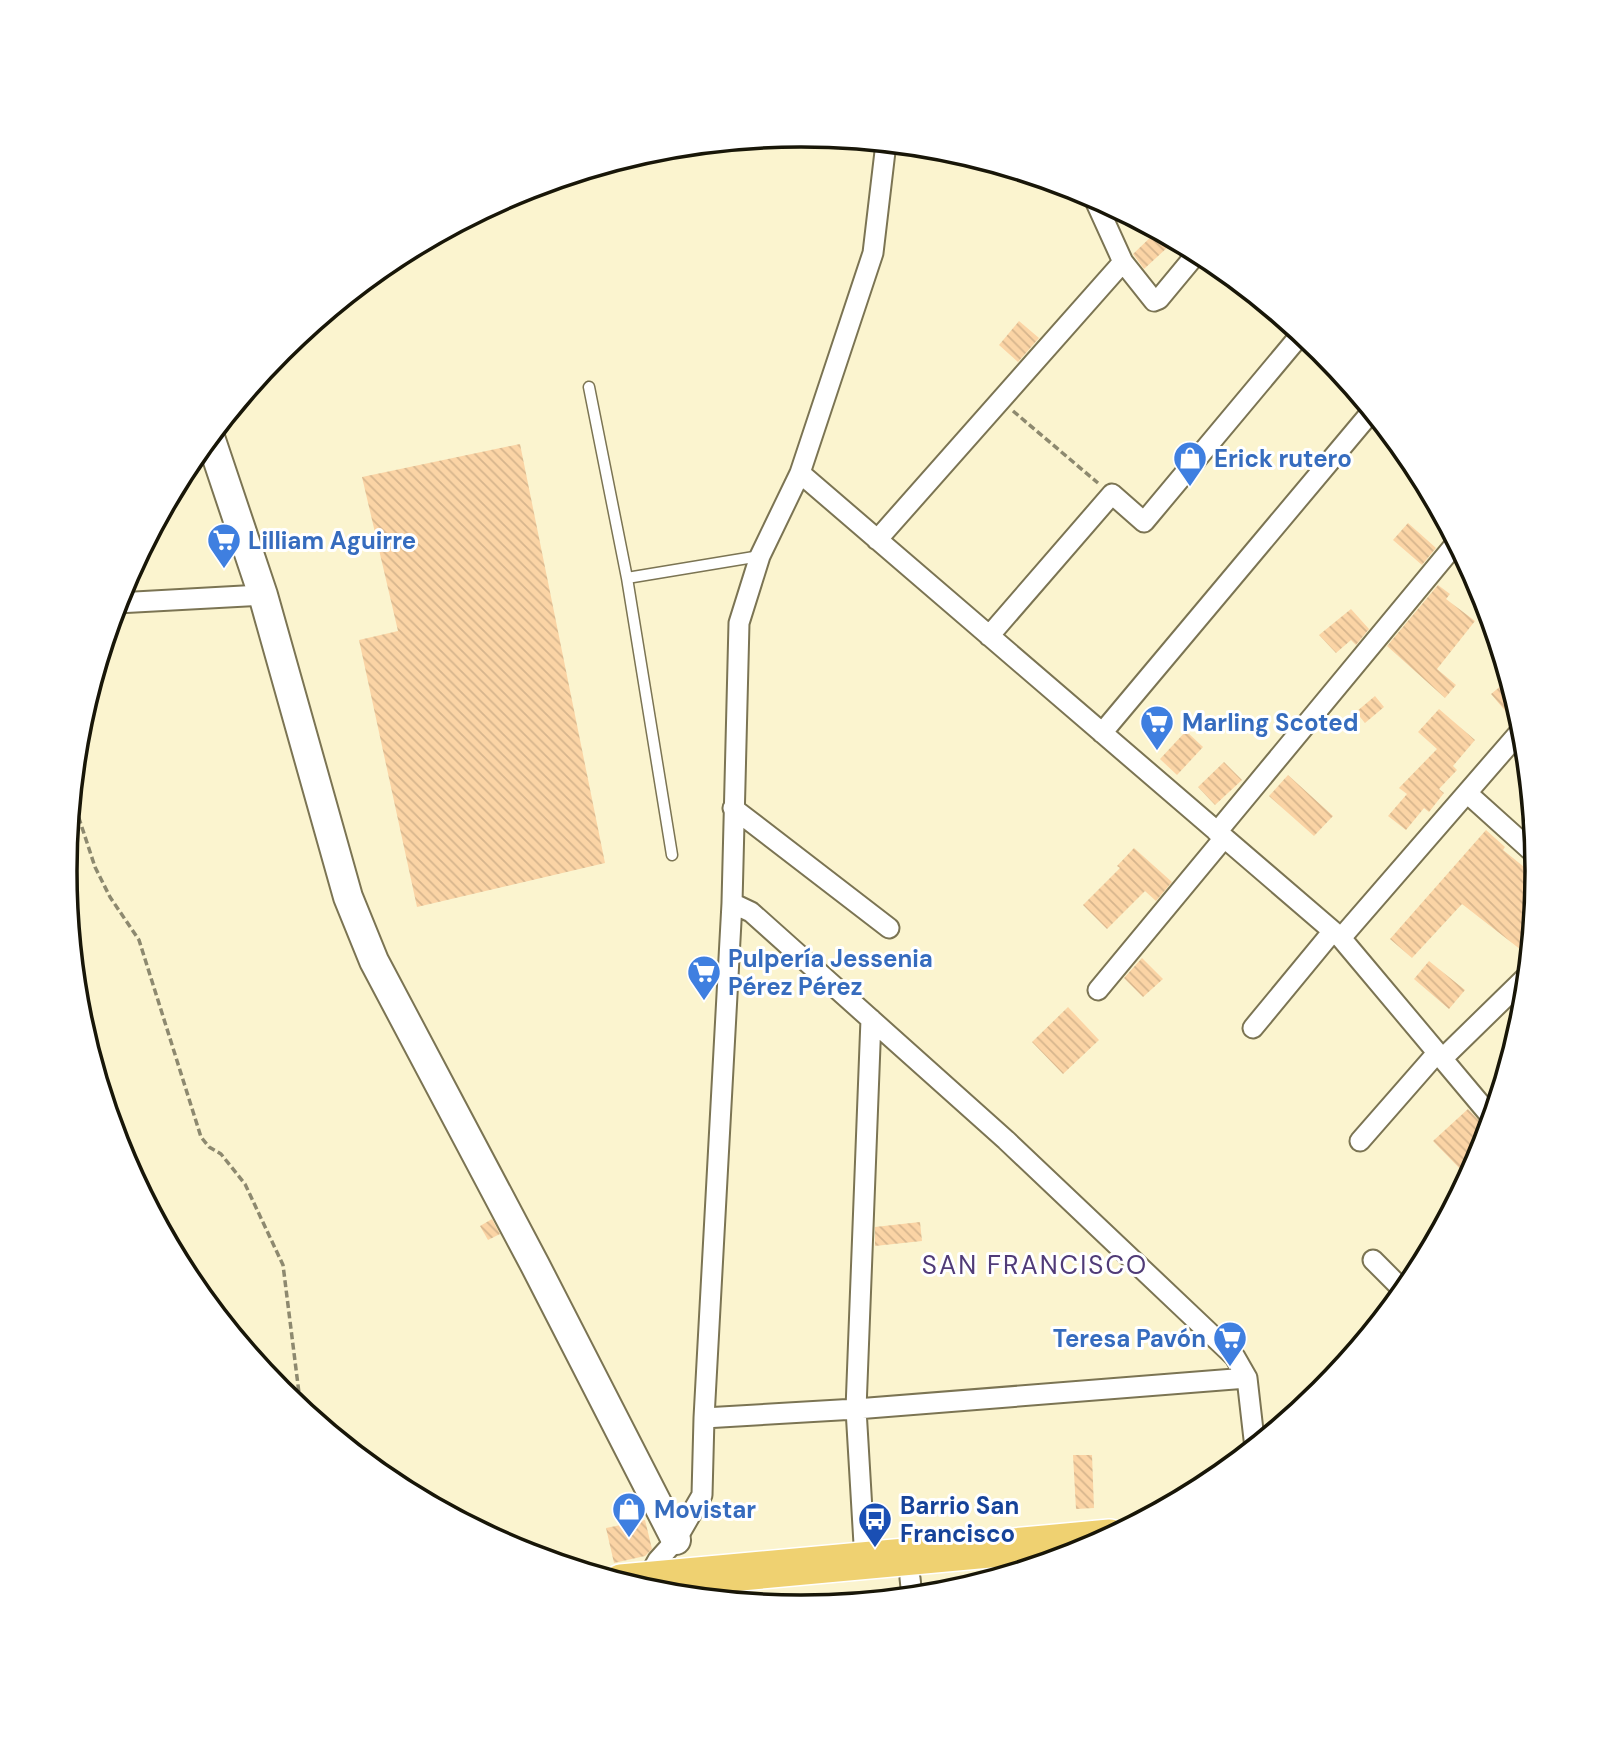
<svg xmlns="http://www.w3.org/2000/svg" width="1603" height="1743" font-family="'DM Sans',sans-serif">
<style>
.building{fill:url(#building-back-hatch)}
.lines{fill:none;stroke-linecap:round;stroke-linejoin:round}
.lane-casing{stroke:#7b7453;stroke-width:13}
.street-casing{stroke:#7b7453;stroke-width:23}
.secondary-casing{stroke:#7b7453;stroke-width:32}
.highway-casing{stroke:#fff;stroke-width:40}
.path{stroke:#8d896f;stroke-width:3.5;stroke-dasharray:7 3.5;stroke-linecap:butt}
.lane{stroke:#fff;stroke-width:10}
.street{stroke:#fff;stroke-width:19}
.secondary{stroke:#fff;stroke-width:28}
.highway{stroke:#efd171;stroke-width:37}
.labels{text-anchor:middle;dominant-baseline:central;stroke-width:6;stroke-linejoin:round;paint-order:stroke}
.shop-label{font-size:24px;font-weight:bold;fill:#366cbe;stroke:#fff;text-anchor:start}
.transit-label{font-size:24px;font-weight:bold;fill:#164399;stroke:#fff;text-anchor:start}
.neighbourhood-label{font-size:26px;letter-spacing:2px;fill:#503b77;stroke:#fff}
.rim{fill:none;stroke:#181608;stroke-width:3.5}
</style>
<defs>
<pattern id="building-back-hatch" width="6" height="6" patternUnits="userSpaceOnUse" patternTransform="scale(1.75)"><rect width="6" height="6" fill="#fbd4a5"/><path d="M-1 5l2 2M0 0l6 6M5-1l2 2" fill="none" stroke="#d6b58d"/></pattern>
</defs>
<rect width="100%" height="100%" fill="#fbf4cf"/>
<!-- building -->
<path class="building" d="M1156,232L1169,246L1144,269L1133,254Z
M1019,321L1039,338L1018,362L999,345Z
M520,444L605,863L417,907L359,640L398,631L362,477Z
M1408,523L1436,548L1422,565L1393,540Z
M1438,585L1450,594L1446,599L1475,621L1437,669L1456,685L1445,698L1387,646Z
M1351,609L1369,629L1356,645L1351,640L1336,653L1319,635Z
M1502,685L1516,701L1520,715L1513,720L1491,694Z
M1375,696L1384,707L1365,723L1356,712Z
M1439,709L1475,740L1453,766L1457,770L1439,789L1444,793L1429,812L1424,808L1406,830L1388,816L1407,794L1399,788L1437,749L1418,732Z
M1186,731L1203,747L1177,775L1160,759Z
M1224,762L1242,780L1215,805L1198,787Z
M1288,775L1333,816L1314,836L1269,796Z
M1486,830L1505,847L1503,850L1538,878L1531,946L1525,953L1462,904L1412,958L1390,939Z
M1134,848L1172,882L1156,901L1145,891L1107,929L1083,905L1120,868L1117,866Z
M1142,958L1163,979L1143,997L1124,978Z
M1429,961L1465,990L1449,1009L1414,979Z
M1068,1007L1099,1040L1063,1074L1032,1042Z
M1468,1109L1489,1131L1482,1154L1469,1178L1433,1141Z
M492,1219L500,1234L488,1240L480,1226Z
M920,1222L922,1241L875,1246V1227Z
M1073,1455H1092L1094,1508L1076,1509Z
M645,1520L652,1549L645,1556L614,1563L606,1528Z"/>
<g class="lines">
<!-- lane casing -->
<g class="lane-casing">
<path id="lane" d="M589,387L627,578
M672,855L627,578L760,556"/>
</g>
<!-- street casing -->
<g class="street-casing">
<path id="street" d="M1093,196L1123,262L1154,301L1159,299L1198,252
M800,473L1341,938L1493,1119
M877,540L1123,262
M117,603L263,595
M989,636L1112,494L1144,522L1302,333
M1102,733L1372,411
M1467,793L1537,856
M733,808L889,928
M1217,832L1457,542
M732,903L751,912L1006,1140L1235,1357L1247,1378L1255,1448
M1341,938L1524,727
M1098,990L1224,838
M1253,1028L1333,931
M1442,1059L1528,975
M1360,1141L1437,1053
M1373,1260L1405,1292
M704,1418L856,1409L1247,1378
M865,1561L856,1409L871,1019
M910,1578L912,1597
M645,1583L658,1560L676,1540L702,1495L704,1418L732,903L739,623L760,556L800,473L873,253L886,143"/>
</g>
<!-- secondary casing -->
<g class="secondary-casing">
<path id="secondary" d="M210,437L263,595L348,897L374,961L535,1265L676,1540"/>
</g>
<!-- highway casing -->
<g class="highway-casing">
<path id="highway" d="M621,1583L1110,1538"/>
</g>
<!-- path -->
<path class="path" d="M1013,411L1098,483
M72,797L95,867L110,897L139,940L201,1137L209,1147L221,1154L245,1184L283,1265L301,1409"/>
<!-- lane -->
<use href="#lane" class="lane"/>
<!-- street -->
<use href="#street" class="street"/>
<!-- secondary -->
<use href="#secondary" class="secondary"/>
<!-- highway -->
<use href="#highway" class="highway"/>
</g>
<!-- icons -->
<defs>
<g id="shop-pin" transform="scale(1.75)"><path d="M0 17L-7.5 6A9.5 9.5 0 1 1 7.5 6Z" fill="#3f7fe0" stroke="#fff"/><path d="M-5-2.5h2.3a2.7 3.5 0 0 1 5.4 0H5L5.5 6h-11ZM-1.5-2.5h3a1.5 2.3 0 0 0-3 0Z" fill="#fff"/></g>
<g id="supermarket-pin" transform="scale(1.75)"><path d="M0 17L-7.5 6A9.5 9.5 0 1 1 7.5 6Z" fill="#3f7fe0" stroke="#fff"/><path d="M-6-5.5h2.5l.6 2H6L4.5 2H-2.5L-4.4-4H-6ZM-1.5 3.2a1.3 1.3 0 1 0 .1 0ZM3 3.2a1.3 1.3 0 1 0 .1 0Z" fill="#fff"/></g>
<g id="bus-pin" transform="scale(1.75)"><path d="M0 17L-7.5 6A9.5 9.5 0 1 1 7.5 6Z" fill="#1a4fb4" stroke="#fff"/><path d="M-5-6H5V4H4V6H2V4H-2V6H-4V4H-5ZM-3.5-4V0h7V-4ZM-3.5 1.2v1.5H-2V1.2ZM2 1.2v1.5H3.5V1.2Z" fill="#fff"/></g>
</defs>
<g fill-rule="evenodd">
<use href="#shop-pin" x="1190" y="458"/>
<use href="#supermarket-pin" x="224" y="540"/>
<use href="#supermarket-pin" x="1157" y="722"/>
<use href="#supermarket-pin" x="704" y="972"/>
<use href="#supermarket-pin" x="1230" y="1338"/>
<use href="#shop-pin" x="629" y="1509"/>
<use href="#bus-pin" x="875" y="1519"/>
</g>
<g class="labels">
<!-- shop labels -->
<g class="shop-label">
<text x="1214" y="458">Erick rutero</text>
<text x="248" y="540">Lilliam Aguirre</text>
<text x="1182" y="722">Marling Scoted</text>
<text x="728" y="958">Pulpería Jessenia<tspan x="728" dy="28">Pérez Pérez</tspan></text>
<text x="1206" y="1338" text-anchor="end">Teresa Pavón</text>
<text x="654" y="1509">Movistar</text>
</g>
<!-- transit labels -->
<g class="transit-label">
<text x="900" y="1505">Barrio San<tspan x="900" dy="28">Francisco</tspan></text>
</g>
<!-- neighbourhood labels -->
<g class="neighbourhood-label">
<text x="1035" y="1265">SAN FRANCISCO</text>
</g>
</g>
<!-- crop -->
<path d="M0 0H1603V1743H0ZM77 871a724 724 0 1 1 1448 0a724 724 0 1 1-1448 0Z" fill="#fff" fill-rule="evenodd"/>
<path class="rim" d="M77 871a724 724 0 1 1 1448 0a724 724 0 1 1-1448 0Z"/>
</svg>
